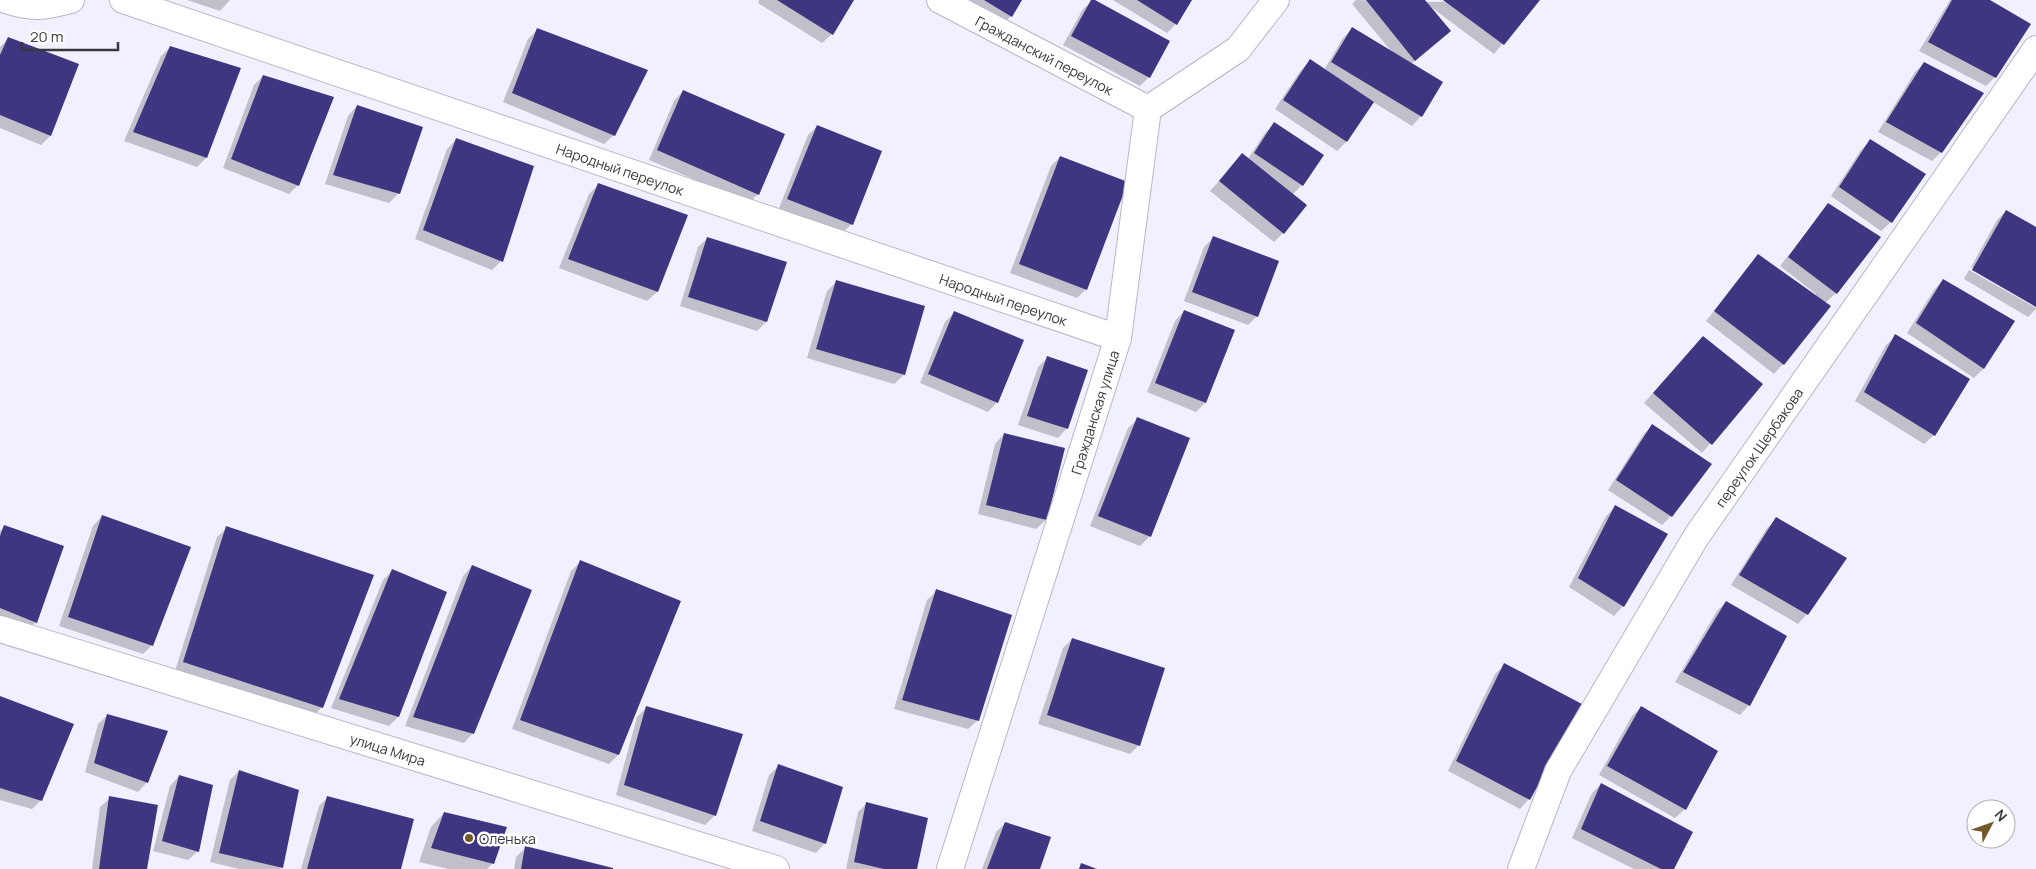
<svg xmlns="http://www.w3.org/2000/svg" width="2036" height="869" font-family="Manrope,sans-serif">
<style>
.shadow{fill:#0003}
.building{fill:#3f3682}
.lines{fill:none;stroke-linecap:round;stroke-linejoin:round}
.minor-casing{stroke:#b6b7c7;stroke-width:28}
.minor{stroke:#fff;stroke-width:26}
.poi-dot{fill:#74562a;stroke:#fff;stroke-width:2}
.labels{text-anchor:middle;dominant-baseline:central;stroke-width:5;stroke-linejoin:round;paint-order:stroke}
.street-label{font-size:14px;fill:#38383e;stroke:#fff}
.poi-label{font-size:14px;fill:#38383e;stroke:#fff;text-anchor:start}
</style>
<rect width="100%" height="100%" fill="#f0f0fe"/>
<!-- shadow -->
<path class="shadow" d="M187,0H230L220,11Z
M759,0H853L832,34L822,43L758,3Z
M960,0H1020L1011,16L1002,25Z
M1093,0L1149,77L1140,86L1063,45L1083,9Z
M1113,0H1191L1176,24L1167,33Z
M1356,0L1425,2L1538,0L1494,54L1431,7L1450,31L1411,64L1441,83L1421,116L1412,126L1373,102L1346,142L1337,151L1275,109L1301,70L1310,61L1324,70L1343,38L1352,29L1392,52L1352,4Z
M1950,0H1987L1995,77L1986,86L1919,51Z
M538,29L614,135L604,144L503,102L528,39Z
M8,39L77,64L50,136L41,145L0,128V47Z
M170,47L206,158L197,167L124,141L161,56Z
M1924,63L1941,152L1932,161L1878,132L1915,72Z
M263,76L298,185L289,194L223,168L254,85Z
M683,91L758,194L749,203L649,160L674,101Z
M357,106L399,193L389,203L325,184L348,116Z
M1274,124L1302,185L1292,195L1283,233L1274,242L1210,191L1242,155L1248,159L1265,133Z
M817,126L852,224L842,233L779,208L808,135Z
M456,140L501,261L492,270L415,239L447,149Z
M1870,141L1924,175L1891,222L1881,231L1831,196L1861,150Z
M1060,157L1086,289L1077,298L1010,273L1051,166Z
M598,185L686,216L657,292L647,301L559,268L589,194Z
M1828,205L1836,293L1825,303L1783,364L1774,374L1706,321L1758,256L1815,296L1816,294L1780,266Z
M2006,211L2036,228V305L1971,267L1997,220Z
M708,238L785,263L766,322L757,331L680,306L698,247Z
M1213,238L1257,316L1248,325L1184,301L1204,247Z
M1969,270L2036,308V309L2028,317L1964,279Z
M1943,280L2013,322L1983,369L1974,378L1907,333L1934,290Z
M836,282L904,375L894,384L807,358L827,291Z
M1184,311L1205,403L1196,412L1147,392L1175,321Z
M954,313L997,402L988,412L920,383L945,322Z
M1896,336L1934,435L1924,444L1855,401L1886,345Z
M1703,337L1761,384L1702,453L1644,403Z
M1047,358L1067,428L1058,438L1018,425L1038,367Z
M1138,419L1188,439L1149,537L1140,546L1090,526L1128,428Z
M1652,426L1671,516L1662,525L1608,490L1643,435Z
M1004,434L1063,449L1046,520L1036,529L978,514L995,444Z
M1615,507L1666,535L1623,606L1614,616L1569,587L1606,516Z
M102,516L152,645L143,654L59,626L93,526Z
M1777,519L1807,614L1798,624L1731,585L1767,528Z
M4,527L36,622L27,631L0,620V531Z
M227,528L322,707L313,717L175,671L217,537Z
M580,562L679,602L618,755L609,764L512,729L571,571Z
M472,566L473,733L464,743L405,726L463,576Z
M392,571L398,717L389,726L331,708L383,580Z
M937,591L978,720L968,729L894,709L927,600Z
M1726,602L1749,705L1740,715L1675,682L1717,611Z
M1072,639L1139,745L1130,754L1038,724L1063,648Z
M1505,665L1529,799L1520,809L1448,771L1495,674Z
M0,698L41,800L32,809L0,800Z
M1641,707L1717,751L1685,809L1675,818L1599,775L1632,716Z
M646,708L715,815L705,825L616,795L637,717Z
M108,715L147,782L138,792L85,772L98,724Z
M779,766L825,843L816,853L752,831L769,775Z
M239,771L281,867L280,869H239L210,862L230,780Z
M179,776L198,851L188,860L153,851L170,786Z
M1601,784L1672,869H1634L1572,838L1592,793Z
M328,797L400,869H301L319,806Z
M110,798L146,869H92L100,807Z
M867,803L916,869H846L858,812Z
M444,813L493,863L487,869H449L419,862L431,827Z
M1005,823L1038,869H982L996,832Z
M526,847L611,869H514L516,857Z"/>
<!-- building -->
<path class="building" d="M777,0H854L833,35Z
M984,0H1022L1012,17Z
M1091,0H1095L1170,41L1150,78L1071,36Z
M1137,0H1192L1177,25Z
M1366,0H1425L1451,31L1415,61Z
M1443,0H1540L1504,45Z
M1952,0H1990L2031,24L1996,78L1928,42Z
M1352,27L1443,82L1422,117L1331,62Z
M537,28L648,70L615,136L512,93Z
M8,37L79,64L51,136L0,115V55Z
M170,46L241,68L207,158L133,132Z
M1310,59L1374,102L1347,142L1283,100Z
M1924,62L1984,93L1942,153L1886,122Z
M263,75L334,97L299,186L231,159Z
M683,90L785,134L759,195L657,150Z
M357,105L423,127L400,194L333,175Z
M1274,122L1324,155L1303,186L1254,153Z
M817,125L882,151L853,225L787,199Z
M456,138L534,166L503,262L423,230Z
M1870,139L1926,174L1892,223L1839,187Z
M1242,153L1307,205L1284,234L1219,181Z
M1060,156L1128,182L1087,290L1019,264Z
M598,183L688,215L658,292L568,259Z
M1828,203L1881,237L1837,294L1788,257Z
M2006,210L2036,227V307L1972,270Z
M1213,236L1279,261L1258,317L1192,292Z
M707,237L787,262L767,322L688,297Z
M1758,254L1831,306L1784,365L1714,311Z
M1943,279L2015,321L1984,369L1916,323Z
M836,280L925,306L905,375L816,349Z
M1184,310L1235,330L1206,403L1155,383Z
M954,311L1024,340L998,403L928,374Z
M1895,334L1970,379L1935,436L1864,392Z
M1703,336L1763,384L1712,445L1653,393Z
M1047,356L1088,370L1068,429L1027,416Z
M1137,417L1190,438L1151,537L1098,516Z
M1652,424L1712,464L1672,517L1616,480Z
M1004,433L1065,448L1047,520L986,505Z
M1615,505L1668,534L1624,607L1578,578Z
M102,515L191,547L153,646L68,617Z
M1776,517L1847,558L1808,615L1739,575Z
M4,525L64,546L37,623L0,608V536Z
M226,526L374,575L323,708L183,662Z
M580,560L681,601L619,755L520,720Z
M472,565L532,590L474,734L413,717Z
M392,569L447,592L399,717L339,699Z
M936,589L1012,615L979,721L902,700Z
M1726,601L1787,636L1750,706L1683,672Z
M1072,638L1165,668L1140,746L1047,715Z
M1504,663L1582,704L1530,800L1456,761Z
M0,696L74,724L42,801L0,788Z
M646,706L743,734L716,816L624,785Z
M1641,706L1718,751L1686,810L1607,766Z
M107,714L168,731L148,783L94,763Z
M778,764L843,787L826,844L760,821Z
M239,770L299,790L283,868L219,853Z
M179,775L213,785L199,852L162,841Z
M1601,783L1693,832L1674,869H1661L1581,829Z
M109,796L158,805L147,869H99Z
M327,796L414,819L401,869H307Z
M866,802L928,818L917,869H884L854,862Z
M444,812L507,827L494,864L431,848Z
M1005,822L1051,837L1040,869H987Z
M525,846L613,868V869H521Z
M1081,863L1097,869H1079Z"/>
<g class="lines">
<!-- minor casing -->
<g class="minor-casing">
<g id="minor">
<path d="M6,0C32,9 44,7 71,0"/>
<path id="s1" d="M123,0L1118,338"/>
<path id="s2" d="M940,0L1148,109"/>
<path id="s3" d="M0,629L776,869"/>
<path id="s4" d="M950,869L1118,338L1148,109L1238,49L1276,0"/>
<path id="s5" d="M1521,869L1558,771L1696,537L2036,49"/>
</g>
</g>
<!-- minor -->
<use href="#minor" class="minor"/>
</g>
<!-- markers -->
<circle class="poi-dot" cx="469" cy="838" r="5"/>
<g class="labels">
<!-- street labels -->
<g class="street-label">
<text stroke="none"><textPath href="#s2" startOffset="118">Гражданский переулок</textPath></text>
<text stroke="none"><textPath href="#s1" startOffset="525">Народный переулок</textPath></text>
<text stroke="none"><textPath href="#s1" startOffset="930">Народный переулок</textPath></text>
<text stroke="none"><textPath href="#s4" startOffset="479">Гражданская улица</textPath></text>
<text stroke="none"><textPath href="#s5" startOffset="486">переулок Щербакова</textPath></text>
<text stroke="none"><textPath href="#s3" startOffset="406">улица Мира</textPath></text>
</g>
<!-- poi labels -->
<g class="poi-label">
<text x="479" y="838">Оленька</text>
</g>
</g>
<!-- north arrow -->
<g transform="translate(1991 824) rotate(49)"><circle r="24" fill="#ffffff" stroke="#afafb2"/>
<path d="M0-4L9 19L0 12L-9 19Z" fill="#74562a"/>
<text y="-8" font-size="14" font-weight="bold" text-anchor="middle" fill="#38383e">N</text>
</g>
<!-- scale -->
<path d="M22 42v8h96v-8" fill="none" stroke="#38383e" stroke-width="2.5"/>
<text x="30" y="42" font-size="15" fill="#38383e" stroke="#ffffff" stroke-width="4" paint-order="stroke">20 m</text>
</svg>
